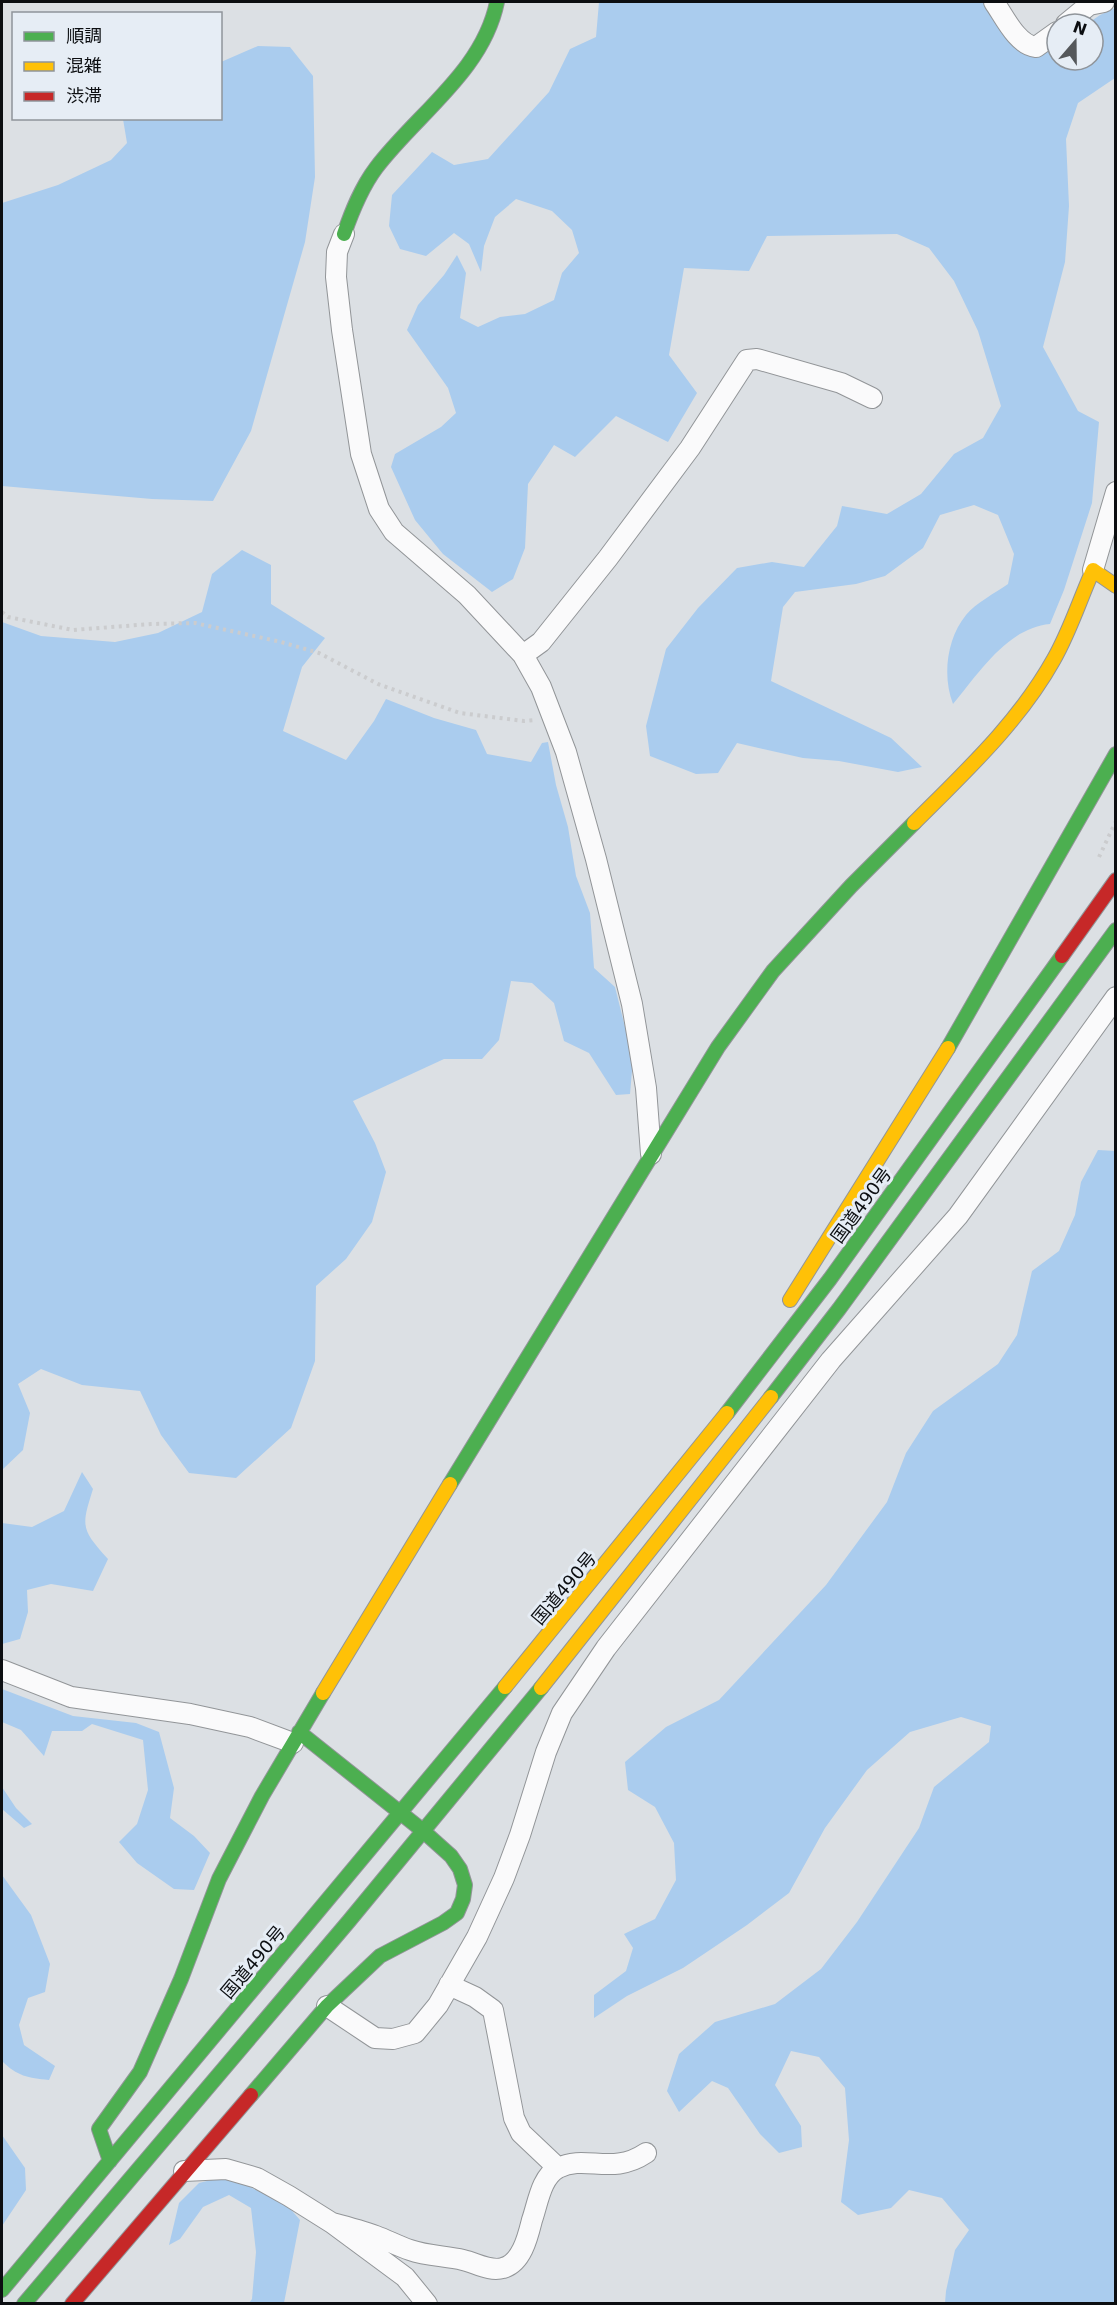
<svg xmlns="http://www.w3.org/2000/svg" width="1117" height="2305" font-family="'DejaVu Sans','Noto Sans JP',sans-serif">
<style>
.green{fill:#ace}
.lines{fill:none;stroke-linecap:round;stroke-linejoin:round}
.street-casing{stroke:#929598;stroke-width:22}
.fast-casing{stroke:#929598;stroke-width:16}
.slow-casing{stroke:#929598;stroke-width:16}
.jam-casing{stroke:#929598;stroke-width:16}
.path{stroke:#cbccce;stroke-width:4;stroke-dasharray:3 4.5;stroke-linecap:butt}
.street{stroke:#fafafb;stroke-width:20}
.fast{stroke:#4caf50;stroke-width:14}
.slow{stroke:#ffc107;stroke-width:14}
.jam{stroke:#c62828;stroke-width:14}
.labels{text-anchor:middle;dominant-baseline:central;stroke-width:6;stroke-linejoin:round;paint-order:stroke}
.street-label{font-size:18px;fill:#0c0e11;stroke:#e6edf5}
</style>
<rect width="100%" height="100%" fill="#dce0e4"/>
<!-- green -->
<path class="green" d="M599,2H983L1022,49L1044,53L1057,45V60H1093V24H1087L1100,15L1115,8V78L1078,103L1066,139L1069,206L1065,262L1043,347L1078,411L1099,422L1092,503L1064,590L1050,624C1007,628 979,673 953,704C942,676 947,638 966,615C976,603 995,593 1008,584L1014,554L998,515L974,505L940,515L923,548L885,576L856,584L795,592L783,607L771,681L891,738L922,767L898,772L839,761L803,758L737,743L718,773L696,774L650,756L646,726L666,649L698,608L737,568L772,562L804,567L837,526L842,506L887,514L921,494L954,454L983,438L1001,406L978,331L954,281L929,248L897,234L767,236L749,271L684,268L669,355L697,393L668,442L616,416L575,457L554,445L528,484L525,548L513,579L492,592L443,554L415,520L391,467L395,454L441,427L456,413L448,388L407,330L418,305L444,275L457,255L466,273L460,318L478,327L500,317L525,314L554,300L562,273L579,253L572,230L552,211L516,199L495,217L484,246L481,272L469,244L454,233L426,256L400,249L389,226L392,195L432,152L454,165L488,159L549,92L570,49L596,37Z
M258,46L290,47L313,76L315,177L305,242L251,431L213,501L152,499L2,486V203L58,185L111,160L127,143L123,119L220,118L221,62Z
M242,550L271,565V604L325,638L302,667L283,731L346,760L374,721L386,699L434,718L476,730L487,754L531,762L542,743L548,742L556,785L568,827L576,876L590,913L594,968L615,987L633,1059L630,1094L616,1095L589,1053L564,1041L554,1003L532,983L511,981L499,1040L482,1059H444L353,1101L375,1143L386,1172L372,1222L346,1259L316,1286L315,1361L291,1428L236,1478L189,1473L161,1435L140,1391L82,1385L41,1369L18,1384L30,1413L23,1450L2,1470V622L41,636L115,642L158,633L202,612L212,574Z
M1098,1150L1116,1151L1115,2303H945L946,2291L955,2250L969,2230L942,2198L909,2190L891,2208L858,2215L841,2202L849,2140L845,2088L819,2057L791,2051L775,2085L801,2126L802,2147L779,2153L760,2134L728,2088L712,2081L679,2112L667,2091L679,2054L715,2022L775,2004L821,1969L857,1922L919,1828L934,1787L989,1742L991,1726L961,1717L910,1732L867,1770L825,1828L789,1893L747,1925L683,1968L627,1996L594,2018V1995L626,1971L633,1948L624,1934L655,1919L676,1880L674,1843L655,1807L628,1790L625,1762L666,1727L719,1700L826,1585L887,1502L906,1453L933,1411L998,1364L1017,1335L1032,1271L1059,1251L1075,1215L1081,1182Z
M82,1472L93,1489C81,1527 81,1529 108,1559L93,1591L51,1584L27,1590L28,1612L20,1639L2,1644V1523L32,1527L64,1511Z
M2,1689L73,1716L136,1723L159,1732L174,1788L170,1818L194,1836L210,1853L194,1890L174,1889L137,1863L119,1842L137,1824L148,1790L143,1740L92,1724L82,1731H52L44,1756L21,1730L2,1722Z
M2,1787L16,1808L32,1824L24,1828L2,1809Z
M2,1875L31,1915L50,1964L45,1992L28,1998L19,2025L24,2045L55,2066L49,2080C28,2078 17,2076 2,2061Z
M2,2135L25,2168L26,2190L2,2226Z
M227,2176L287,2205L300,2220L284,2303H249L252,2299L256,2252L251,2208L229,2195L203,2207L180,2239L169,2245L179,2203L199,2183Z"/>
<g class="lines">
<!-- street casing -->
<g class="street-casing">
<path id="street" d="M994,2C1004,16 1017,45 1036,47L1057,32
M1066,24L1089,5L1104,2
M344,234L337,252L336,277L342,330L361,454L379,509L394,532L467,595L523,655L541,687L566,752L596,859L632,1004L646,1088L651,1154
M1093,570L1116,492
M523,655L541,642L608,558L690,448L747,360L757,359L841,383L872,398
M2,1670L71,1697L190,1714L250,1727L293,1743
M449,1985L475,1997L493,2010L514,2118L521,2133L558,2168
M327,2006L375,2038L393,2039L415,2033L438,2005L477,1937L504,1878L520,1835L546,1752L562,1713L606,1648L831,1360L958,1216L1116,997
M184,2171L226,2169L257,2178L289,2196L332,2223L405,2277L427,2304
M332,2223C347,2227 362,2231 376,2236C387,2240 398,2246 410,2250C427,2256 446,2256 463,2260C476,2263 490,2272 503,2268C522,2263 528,2236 532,2220C538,2203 541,2177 558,2168C586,2154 612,2176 646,2153"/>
</g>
<!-- fast casing -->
<g class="fast-casing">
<path id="fast" d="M344,234C352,211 361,188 376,168C417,114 483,71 497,2
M948,1048L1116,754
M771,1397L839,1309L1116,930
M727,1413L830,1279L1062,956
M450,1484L718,1047L773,971L851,886L914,823
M251,2095L327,2006L380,1956L443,1923L457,1913L463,1899L465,1885L460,1869L451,1856L422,1830L299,1732
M110,2161L99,2129L140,2072L181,1979L219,1879L262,1796L323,1693
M2,2290L505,1687
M24,2304L349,1921L541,1688"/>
</g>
<!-- slow casing -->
<g class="slow-casing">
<path id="slow" d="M914,823C965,772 1019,722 1054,659C1070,631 1080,599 1093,570L1116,586
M790,1300L948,1048
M505,1687L727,1413
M541,1688L771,1397
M323,1693L450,1484"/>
</g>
<!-- jam casing -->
<g class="jam-casing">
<path id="jam" d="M1062,956L1116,880
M72,2304L251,2095"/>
</g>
<!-- path -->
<path class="path" d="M2,612L8,617L73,630L151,624L195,623L281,642L319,653L378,684L460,713L524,721L535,720
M1099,857L1116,821"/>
<!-- street -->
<use href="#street" class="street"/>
<!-- fast -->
<use href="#fast" class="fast"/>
<!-- slow -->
<use href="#slow" class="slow"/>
<!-- jam -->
<use href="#jam" class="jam"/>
</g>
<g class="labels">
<!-- street labels -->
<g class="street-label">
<text transform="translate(861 1205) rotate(-54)">国道490号</text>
<text transform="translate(564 1588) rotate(-50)">国道490号</text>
<text transform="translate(253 1962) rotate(-50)">国道490号</text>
</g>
</g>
<!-- border -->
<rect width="1117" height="2305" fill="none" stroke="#0c0e11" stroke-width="6"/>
<!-- legend -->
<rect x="12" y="12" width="210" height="108" fill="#e6edf5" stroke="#8f949a" stroke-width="1.5"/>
<rect x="24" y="32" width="30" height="9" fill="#4caf50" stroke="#8f949a" stroke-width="1.5"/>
<text x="66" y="42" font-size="18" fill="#0c0e11">順調</text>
<rect x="24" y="62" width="30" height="9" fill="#ffc107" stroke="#8f949a" stroke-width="1.5"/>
<text x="66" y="72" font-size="18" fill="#0c0e11">混雑</text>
<rect x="24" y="92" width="30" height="9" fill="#c62828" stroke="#8f949a" stroke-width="1.5"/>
<text x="66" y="102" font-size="18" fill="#0c0e11">渋滞</text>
<!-- north arrow -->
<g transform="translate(1075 42) rotate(20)"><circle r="28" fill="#e6edf5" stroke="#8f949a" stroke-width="1.5"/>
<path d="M0-4.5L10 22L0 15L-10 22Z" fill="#55585b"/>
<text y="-9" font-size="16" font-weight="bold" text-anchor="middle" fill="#0c0e11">N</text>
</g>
</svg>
